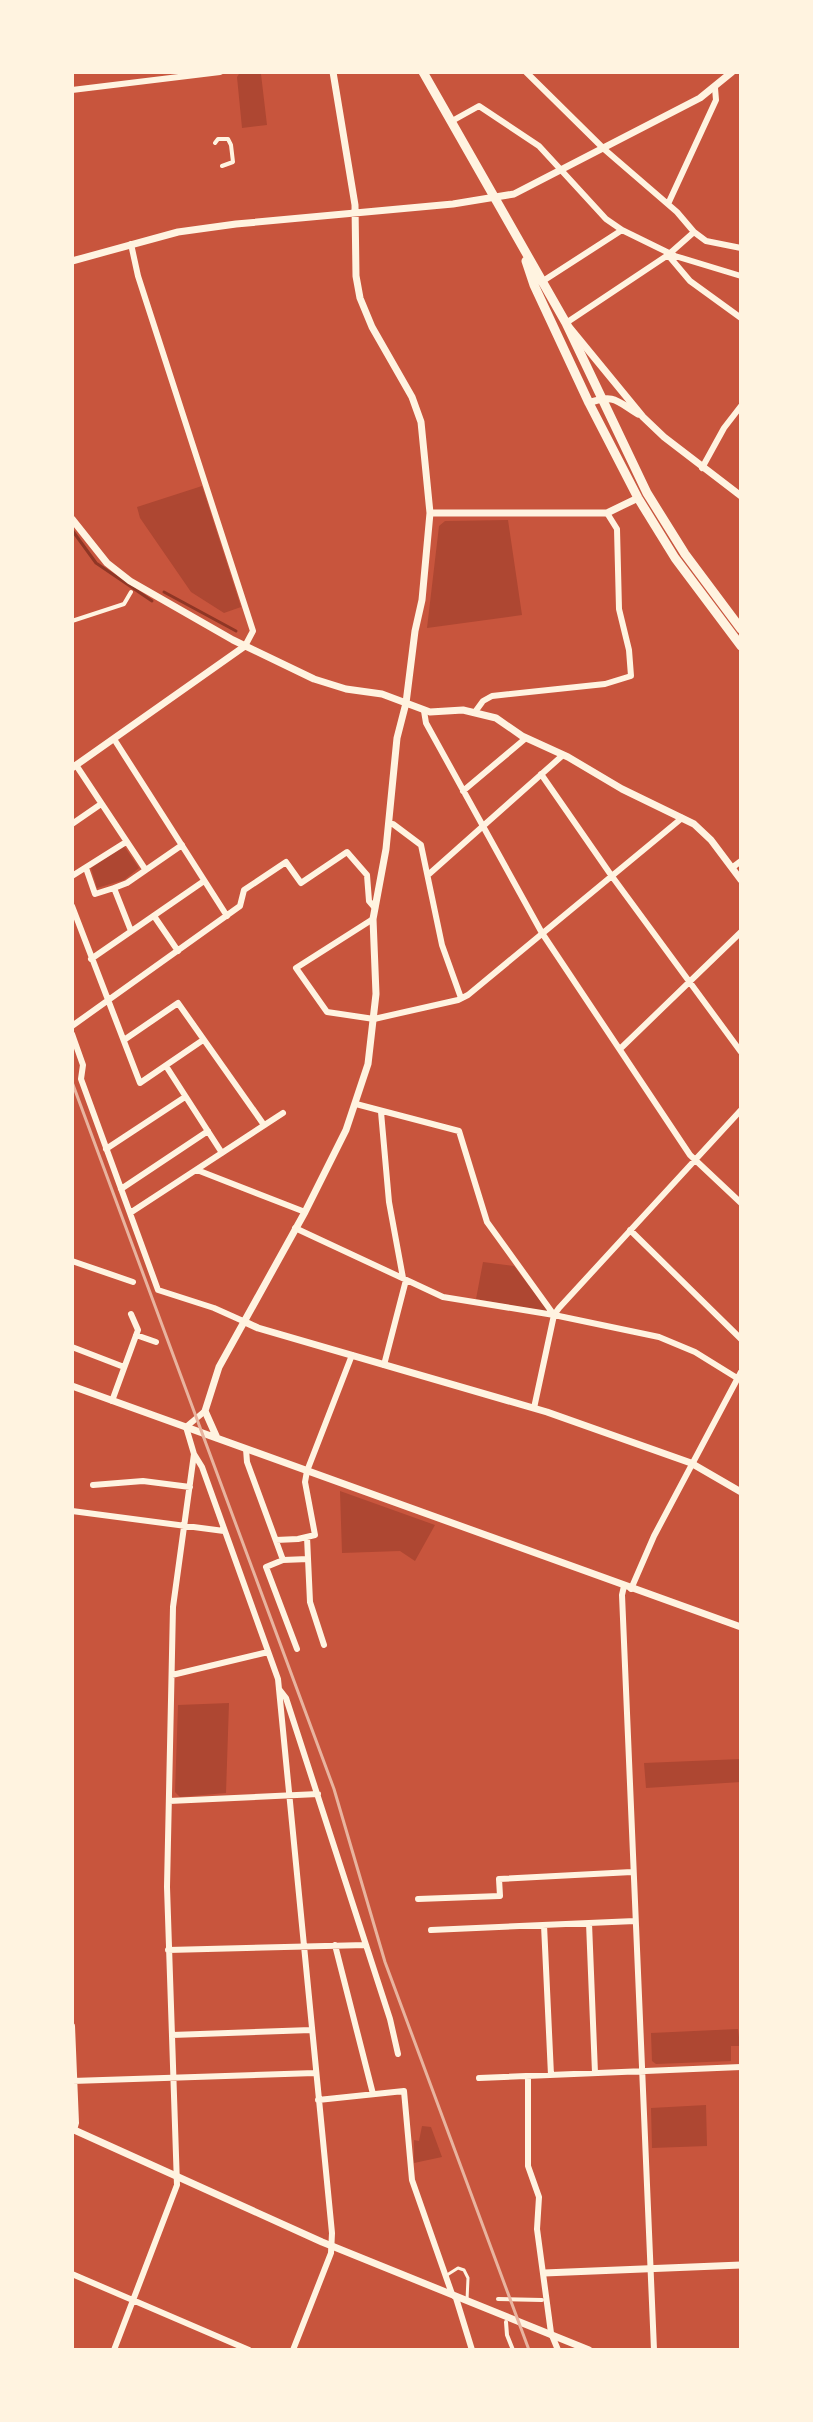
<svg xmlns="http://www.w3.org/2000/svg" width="813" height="2422" font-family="Montserrat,sans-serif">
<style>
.green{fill:#ae4732}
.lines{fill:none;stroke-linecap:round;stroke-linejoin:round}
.stream{stroke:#8f3625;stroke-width:3}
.service{stroke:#fff3e0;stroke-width:3}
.pedestrian{stroke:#fff3e0;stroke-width:4}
.minor{stroke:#fff3e0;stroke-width:6}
.tertiary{stroke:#fff3e0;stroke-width:7}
.trunk{stroke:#fff3e0;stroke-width:9}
.rail{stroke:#e9b49f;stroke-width:3}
</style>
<rect width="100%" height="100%" fill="#c8553d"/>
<!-- green -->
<path class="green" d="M251,72L261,74L267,125L242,128L237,77L239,74Z
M202,486L241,607L224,613L191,592L140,518L137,507Z
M508,520L522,615L427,628L439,526L445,521Z
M124,846L139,868L124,880L97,888L91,868Z
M483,1262L514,1266L549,1312L476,1299Z
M340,1491L435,1525L415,1561L400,1551L342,1553Z
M229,1703L226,1793L180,1797L175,1792L178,1705Z
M741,1759V1782L646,1788L644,1763Z
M738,2029L740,2046H731V2061L656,2064L652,2061L651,2033Z
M706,2105L707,2146L652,2148L651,2108Z
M422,2126L431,2127L442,2157L414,2163V2140L419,2141Z"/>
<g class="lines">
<!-- stream -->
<path class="stream" d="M72,530L96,563L152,601
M164,592L236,631"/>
<!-- service -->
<path class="service" d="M447,2275L458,2268L464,2270L468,2278L467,2300"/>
<!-- pedestrian -->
<path class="pedestrian" d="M215,143L218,139H228L231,145L233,162L222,166
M72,621L124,604L131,592
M498,2299L542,2300
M506,2322L507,2335L513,2350"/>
<!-- minor -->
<path class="minor" d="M526,72L604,149L677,212L694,232L706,241L741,248
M72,90L220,72
M452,121L479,106L539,146L606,219L622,230L675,256L741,276
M668,204L716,100L715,88
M131,244L138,276L253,631L245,646
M668,255L690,281L741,318
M543,281L622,230
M566,323L668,255L694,232
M702,468L724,428L741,406
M424,711L426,723L542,933L690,1155L741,1203
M475,712L483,701L492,696L605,684L631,676L629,650L619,609L617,529L607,513
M114,739L227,916
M76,765L145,869
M541,774L611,875L741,1052
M463,791L526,738
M72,824L101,804
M389,824H393L421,845L442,945L461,998
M733,867L741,861
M86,868L95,894L114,888
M428,875L563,755
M72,876L126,842
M72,906L140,1083L203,1040
M154,916L178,951
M373,919L296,968L327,1012L374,1019L458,1000L468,995L682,818
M131,931L114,888L127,883L182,845
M91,959L204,881
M72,1026L240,906L244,890L286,862L301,883L347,852L367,875L369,901L375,908
M72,1034L83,1065L81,1079L158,1290L214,1308L243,1321
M124,1040L178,1003L264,1125
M620,1049L741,932
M166,1066L222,1153
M356,1104L459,1131L487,1222L554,1315L659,1337L695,1352L737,1378
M381,1112L389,1202L403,1278
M106,1149L185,1097
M197,1170L305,1212
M121,1189L208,1131
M130,1213L283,1113
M295,1228L443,1297L554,1315
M630,1230L741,1339
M72,1261L133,1282
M136,1335L156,1342
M72,1347L124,1367
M384,1365L406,1280
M112,1401L138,1330L131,1314
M534,1408L554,1315L559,1308L741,1110
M246,1449L247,1462L283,1560L266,1567L297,1649
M194,1454L202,1467L278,1679L332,2233L331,2253L293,2350
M93,1485L143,1481L190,1487
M72,1511L224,1531
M307,1537L310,1602L324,1645
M276,1540L298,1539L315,1535L305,1482L307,1471L352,1355
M283,1560L308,1559
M624,1586L622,1595L654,2350
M631,1589L654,1536L741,1372
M172,1675L268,1652
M279,1689L286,1698L390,2019L398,2054
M169,1801L318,1794
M418,1899L500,1896L499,1879L632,1872
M589,1923L595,2073
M544,1925L551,2075
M431,1930L635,1921
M335,1945L373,2094
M168,1950L366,1945
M72,2026L76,2123L74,2130
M172,2035L311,2030
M528,2076V2166L539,2197L537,2229L551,2333L558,2350
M479,2078L741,2067
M72,2081L315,2073
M318,2100L404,2091L412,2180L452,2294L456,2298L472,2350
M72,2274L249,2350
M114,2350L177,2185L167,1887L173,1607L194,1454L186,1427L205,1411"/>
<!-- tertiary -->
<path class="tertiary" d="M72,261L178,232L236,224L453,204L514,194L700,98L732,72
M570,328L643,417L664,437L741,496
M589,403C614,393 618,402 638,414
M430,513H607L638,498
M72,519L107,563L130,581L233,640L314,679L346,689L382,694L430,712L463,710L496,718L522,736L568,757L622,789L694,824L711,840L741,880
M72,768L245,646
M243,1321L258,1328L547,1412L691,1463L741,1492
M72,1386L741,1627
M217,1438L205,1411L219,1367L305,1212L346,1130L368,1064L376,994L373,919L386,849L397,738L406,703L415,631L422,600L430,513L421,422L412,397L372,327L360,298L356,276L355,205L333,72
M72,2129L322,2242L589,2350
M544,2273L741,2265"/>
<!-- trunk -->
<path class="trunk" d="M423,72L566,323L647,493L685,554L741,629
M526,261L534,285L589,403L638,498L675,558L741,646"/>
<!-- rail -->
<path class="rail" d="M72,1082L334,1789L385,1962L529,2350"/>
</g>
<!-- border -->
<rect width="813" height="2422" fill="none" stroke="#fff3e0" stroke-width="148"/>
</svg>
